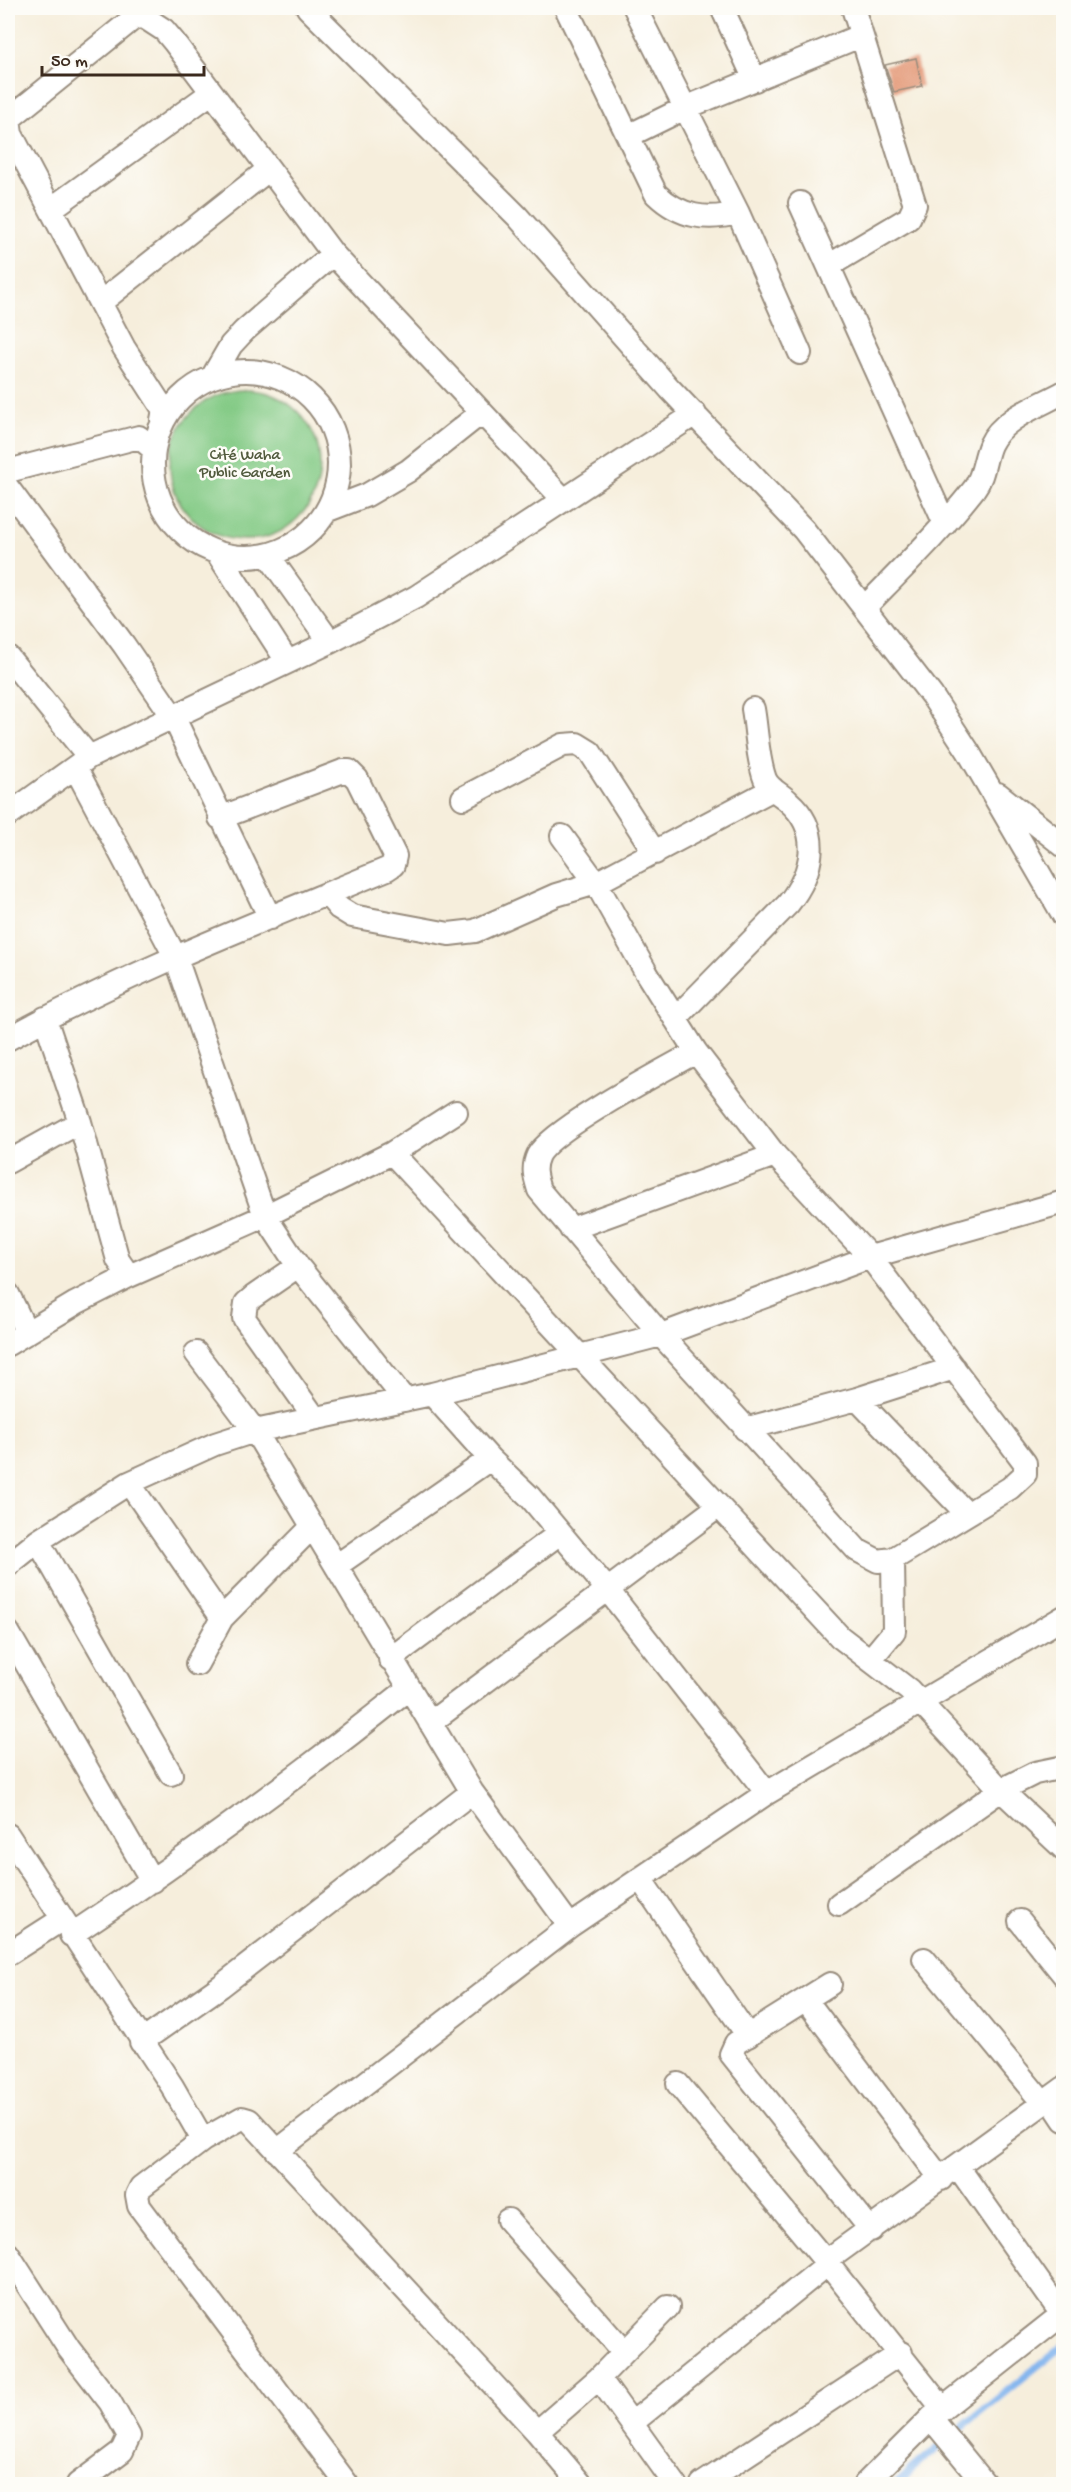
<svg xmlns="http://www.w3.org/2000/svg" width="1071" height="2492" font-family="'Gochi Hand',sans-serif">
<style>
.green{fill:#83ca85;stroke:#5f7a52;stroke-width:1.5}
.lines{fill:none;stroke-linecap:round;stroke-linejoin:round}
.stream{stroke:#80b3ed;stroke-width:7}
.building{fill:#e39776}
.minor-casing{stroke:#988c7d;stroke-width:26}
.minor{stroke:#fff;stroke-width:22}
.labels{text-anchor:middle;dominant-baseline:central;stroke-width:5;stroke-linejoin:round;paint-order:stroke}
.park-label{font-size:16px;fill:#515a3d;stroke:#fdfcf7}
</style>
<rect width="100%" height="100%" fill="#fdfcf7"/>
<filter id="ink" filterUnits="userSpaceOnUse"><feTurbulence type="fractalNoise" baseFrequency=".0167" numOctaves="2"/><feDisplacementMap in="SourceGraphic" scale="12" xChannelSelector="R" yChannelSelector="G"/><feConvolveMatrix kernelMatrix="1 2 1 2 8 2 1 2 1" color-interpolation-filters="sRGB"/></filter>
<filter id="wash" filterUnits="userSpaceOnUse"><feTurbulence type="fractalNoise" baseFrequency=".008" numOctaves="4" result="noise"/><feDisplacementMap in="SourceGraphic" scale="24" xChannelSelector="R" yChannelSelector="G"/><feGaussianBlur stdDeviation="1.35" result="paint"/><feColorMatrix in="noise" values="0 0 0 0 0 0 0 0 0 0 0 0 0 0 0 0 0 1.4 0 .05"/><feComposite in="paint" operator="in"/></filter>
<g filter="url(#wash)">
<rect width="100%" height="100%" fill="#f6eedc"/>
<!-- green -->
<path class="green" d="M170 465a75 75 0 1 1 150 0a75 75 0 1 1-150 0Z"/>
<g class="lines">
<!-- stream -->
<path class="stream" d="M895,2484L951,2436L1064,2345"/>
</g>
<g id="blocks">
<!-- building -->
<path class="building" d="M916,58L922,86L894,92L885,65Z"/>
</g>
</g>
<g filter="url(#ink)">
<use href="#blocks" fill-opacity="0" stroke="#988c7d" stroke-width="1.5"/>
<g class="lines">
<!-- minor casing -->
<g class="minor-casing">
<path id="minor" d="M308,8L517,216L670,389L804,530L932,696L968,751L1064,916
M566,8L656,194C680,217 706,221 738,213
M635,8L738,213L800,353
M722,8L755,80
M628,136L685,108L860,36
M800,203L945,524
M51,209L211,93
M830,265L909,218L915,205L853,8
M101,302L268,170
M153 464a93 93 0 1 1 186 0a93 93 0 1 1-186 0Z
M213,376L231,345L244,331L333,254
M162,420L164,410L124,348L11,134L9,119L134,18L144,17L164,30L174,42L333,254L563,499
M8,471L139,437L153,449
M8,488L124,645L174,718L270,918
M328,510L367,495L408,471L481,413
M218,554L287,661
M268,555L330,642
M865,607C902,569 941,531 974,489C984,476 984,459 990,445C1002,418 1039,406 1064,392
M8,657L89,757
M75,767L176,958L265,1216L298,1266L405,1400
M998,794L1064,846
M463,798L563,745L577,744L590,752L655,853
M8,815L89,757L330,642L416,597L695,414
M562,836L596,883L647,974L696,1052L775,1155L870,1257L1025,1463V1474L1010,1488L893,1559L878,1561L857,1550L661,1335L539,1190C535,1177 532,1168 538,1155C553,1128 664,1070 696,1052
M327,894L339,908L352,916L449,934L475,931L556,895L596,883L773,789
M45,1018L80,1122L118,1260L129,1276
M675,1019L788,904C813,873 823,831 788,801C781,794 769,789 765,779C757,758 757,731 753,709
M8,1039C128,972 260,922 387,869L393,865L395,856L357,779L349,771H343L220,818
M392,1153L840,1637L909,1690L1001,1790L1064,1849
M8,1162L80,1122
M571,1229L775,1155
M298,1266L253,1297L246,1303L244,1318L315,1418
M8,1294L27,1333
M8,1344L76,1303L129,1276L265,1216L392,1153L456,1112
M196,1353L255,1431L472,1792L570,1926
M432,1394L490,1459L530,1497L607,1589L767,1793
M857,1399L967,1514
M745,1429L857,1399L954,1368
M129,1483L222,1618
M38,1541L171,1774
M8,1565L38,1541L129,1483L215,1444L255,1431L432,1394L661,1335L870,1257L1064,1202
M336,1566L490,1459
M8,1632L152,1881
M390,1659L560,1533
M870,1660L894,1631L893,1559
M197,1664L222,1618L313,1526
M430,1723L719,1506
M8,1835L172,2086L203,2140
M641,1880L748,2036
M839,1904L1001,1790L1035,1773L1064,1767
M1020,1921L1064,1975
M71,1935C187,1858 299,1776 408,1689
M8,1954L61,1920
M924,1959L1043,2103
M830,1984L736,2043L731,2054L871,2230
M806,2000L941,2179
M141,2042L221,1986L472,1792
M678,2084L828,2264L943,2409
M1050,2099L1064,2120
M277,2151L570,1926L767,1793L1064,1617
M958,2167L1061,2313
M508,2220L624,2352
M8,2254L69,2349L110,2402L129,2436L122,2451L78,2484
M826,2261L1064,2088
M599,2378L675,2484
M931,2418L985,2484
M632,2423L828,2264
M537,2432L599,2378L668,2307
M347,2484L139,2206L137,2195L141,2187L203,2140L242,2118L249,2120L537,2432L581,2484
M702,2484L901,2353
M865,2484L931,2418L1064,2313"/>
</g>
<!-- minor -->
<use href="#minor" class="minor"/>
</g>
</g>
<g class="labels">
<!-- park labels -->
<g class="park-label">
<text x="245" y="456">Cité Waha<tspan x="245" dy="18">Public Garden</tspan></text>
</g>
</g>
<!-- margin -->
<rect width="1071" height="2492" fill="none" stroke="#fdfcf7" stroke-width="30"/>
<!-- scale -->
<path d="M42 66v9h162v-9" fill="none" stroke="#3b2a1e" stroke-width="3"/>
<text x="51" y="66" font-size="18" fill="#3b2a1e" stroke="#fdfcf7" stroke-width="4.5" paint-order="stroke">50 m</text>
</svg>
